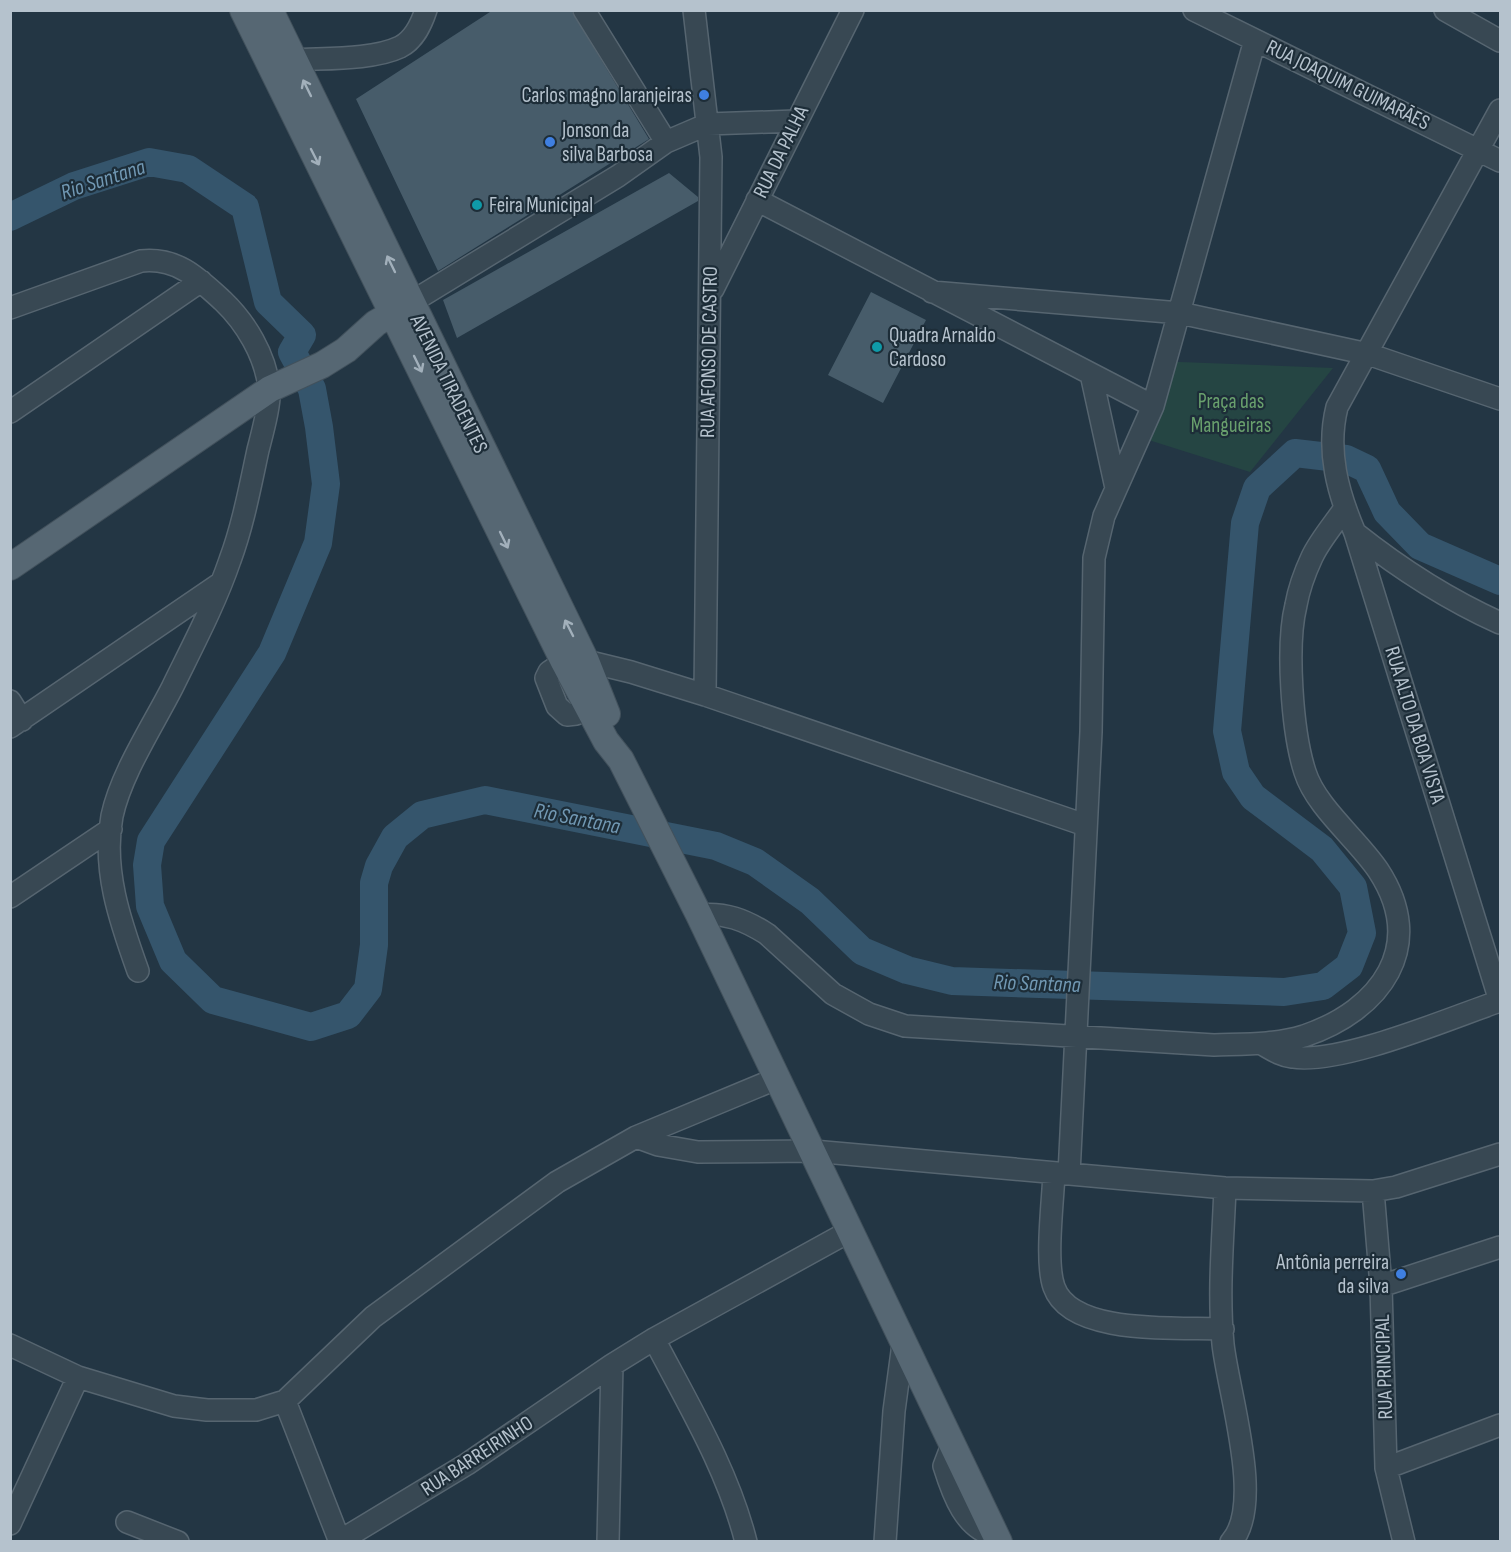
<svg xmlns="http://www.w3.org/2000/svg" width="1511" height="1552" font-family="'Sofia Sans Condensed',sans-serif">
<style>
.green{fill:#254543}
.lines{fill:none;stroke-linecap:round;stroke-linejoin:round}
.river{stroke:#35556c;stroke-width:28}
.building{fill:#475c6a}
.minor-casing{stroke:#566570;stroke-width:24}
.major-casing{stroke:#42515c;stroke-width:28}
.minor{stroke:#384853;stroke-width:21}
.major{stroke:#566773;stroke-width:26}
.oneway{stroke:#a2b0bb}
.shop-dot{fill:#3f7fe0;stroke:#1d2d38;stroke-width:2}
.culture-dot{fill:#0f9aa8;stroke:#1d2d38;stroke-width:2}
.labels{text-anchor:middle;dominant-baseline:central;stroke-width:4.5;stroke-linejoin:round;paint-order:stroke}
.street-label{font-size:21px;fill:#b5c2cd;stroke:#1d2d38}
.poi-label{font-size:21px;fill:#b5c2cd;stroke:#1d2d38;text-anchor:start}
.park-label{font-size:21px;fill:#69a06d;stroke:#1d2d38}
.water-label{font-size:22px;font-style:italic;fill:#7198b3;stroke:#1d2d38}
</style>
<rect width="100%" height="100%" fill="#233644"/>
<!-- green -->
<path class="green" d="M1154,361L1333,368L1250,472L1136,436Z"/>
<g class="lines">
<!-- river -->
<path class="river" d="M10,217L74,186L149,162L188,169L245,207L268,302L302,335L292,352L312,389L319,427L326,484L318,543L272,653L151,841L147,865L150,906L173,961L213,1000L311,1027L348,1015L368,989L374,945V883L379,866L395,837L422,815L485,800L716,846L755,862L810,901L862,951L907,970L952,981L1284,992L1323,986L1349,966L1362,933L1353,887L1322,849L1253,797L1236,772L1227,731L1245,523L1257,488L1295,453L1346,459L1367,469L1387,512L1420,546L1500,581"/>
</g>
<!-- building -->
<path class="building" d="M493,10H571L649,139L438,271L356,99Z
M669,173L698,197V201L457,338L443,300Z
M871,292L926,320L883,403L828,375Z"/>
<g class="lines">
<!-- minor casing -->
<g class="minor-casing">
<path id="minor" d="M584,10L666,142
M694,10L711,157L705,695
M1194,10L1500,161
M1445,10L1500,41
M294,60C324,58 373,60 400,47C414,40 421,25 426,10
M1500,110L1337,407C1326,451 1338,493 1355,533L1500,1001
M757,200L1153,406
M713,289L853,10
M932,292L1180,313L1368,354L1500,399
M410,303L618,176L666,142L708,124L796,121
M10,308L141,261C177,257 198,278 223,301C246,323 265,355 269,387C271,403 262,434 258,450C250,487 243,525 230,560C215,604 192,647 172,688C152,727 121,774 112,816C102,869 120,921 138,971
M1091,374L1116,488
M10,412L201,281
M1355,533C1399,568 1449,600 1500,623
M10,701L22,720
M603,704L576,714L567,715L557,706L546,678L549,672L564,662L574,661H586L631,672L705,695L1085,825
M10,727L221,583
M10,897L111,829
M699,915C725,912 745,920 767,934L833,994L869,1014L905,1026L1214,1045C1243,1044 1275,1045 1304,1036C1381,1010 1428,946 1378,870C1357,839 1316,807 1305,772C1292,732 1286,645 1296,605C1299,588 1305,572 1312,557C1320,540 1334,524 1345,508
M1262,1044C1271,1049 1281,1056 1292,1057C1341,1065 1450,1018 1500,1001
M636,1137L658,1145L698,1152L813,1151L1225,1188L1373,1191L1396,1187L1500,1154
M1054,1173C1053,1201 1045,1262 1054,1287C1071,1336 1179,1327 1223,1329
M1069,1174L1091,732L1094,558L1104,516L1153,406L1255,40
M1225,1188C1223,1240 1218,1292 1223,1344C1228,1392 1265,1505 1231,1542
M1373,1191L1381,1286L1386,1468L1404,1542
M1381,1286L1500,1247
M654,1339C688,1404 728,1470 746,1542
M10,1345L78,1377L174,1406L207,1410H256L285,1401L373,1317L557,1182L636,1137L778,1078
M285,1401L340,1542
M952,1445L944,1466C953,1495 965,1529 996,1536
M1386,1468L1500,1425
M127,1522L178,1542
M10,1524L78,1377
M338,1542L467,1464L612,1365
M608,1542L612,1365L654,1339L850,1231
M885,1542L894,1411L903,1344"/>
</g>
<!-- major casing -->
<g class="major-casing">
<path id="major" d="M243,10L564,662L606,741L621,760L699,915L999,1542
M270,10L586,661L607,714
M10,567L270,389L322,365L346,350L376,323L407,305"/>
</g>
<!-- minor -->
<use href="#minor" class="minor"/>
<!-- major -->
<use href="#major" class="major"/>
</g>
<!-- one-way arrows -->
<defs><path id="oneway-shaft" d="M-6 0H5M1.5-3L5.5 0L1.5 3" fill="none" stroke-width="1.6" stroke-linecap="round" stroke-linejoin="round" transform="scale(1.5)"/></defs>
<g class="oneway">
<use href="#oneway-shaft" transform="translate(307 88) rotate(-116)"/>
<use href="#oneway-shaft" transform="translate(315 157) rotate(63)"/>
<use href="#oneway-shaft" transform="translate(391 264) rotate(-116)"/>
<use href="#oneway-shaft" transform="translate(418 364) rotate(64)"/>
<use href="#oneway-shaft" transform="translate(504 540) rotate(64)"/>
<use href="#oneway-shaft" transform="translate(569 628) rotate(-117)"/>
</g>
<!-- markers -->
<g class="shop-dot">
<circle cx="704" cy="95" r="6"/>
<circle cx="550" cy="142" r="6"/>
<circle cx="1401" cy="1274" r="6"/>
</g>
<g class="culture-dot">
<circle cx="477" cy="205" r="6"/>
<circle cx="877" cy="347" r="6"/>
</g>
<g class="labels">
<!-- street labels -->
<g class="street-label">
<text transform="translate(1348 85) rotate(26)">RUA JOAQUIM GUIMARÃES</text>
<text transform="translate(781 152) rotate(-64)">RUA DA PALHA</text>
<text transform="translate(709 352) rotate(-89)">RUA AFONSO DE CASTRO</text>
<text transform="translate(449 384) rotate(64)">AVENIDA TIRADENTES</text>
<text transform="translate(1415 725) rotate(73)">RUA ALTO DA BOA VISTA</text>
<text transform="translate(1384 1367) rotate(-92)">RUA PRINCIPAL</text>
<text transform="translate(477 1456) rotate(-33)">RUA BARREIRINHO</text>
</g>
<!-- poi labels -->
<g class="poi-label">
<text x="692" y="95" text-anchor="end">Carlos magno laranjeiras</text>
<text x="562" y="130">Jonson da<tspan x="562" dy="24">silva Barbosa</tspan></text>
<text x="489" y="205">Feira Municipal</text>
<text x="889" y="335">Quadra Arnaldo<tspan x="889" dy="24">Cardoso</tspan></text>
<text x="1389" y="1262" text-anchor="end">Antônia perreira<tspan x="1389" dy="24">da silva</tspan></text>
</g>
<!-- park labels -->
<g class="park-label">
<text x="1231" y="401">Praça das<tspan x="1231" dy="24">Mangueiras</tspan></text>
</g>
<!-- water labels -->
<g class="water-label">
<text transform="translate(103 180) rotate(-18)">Rio Santana</text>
<text transform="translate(577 819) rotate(11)">Rio Santana</text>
<text transform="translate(1037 984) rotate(2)">Rio Santana</text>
</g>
</g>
<!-- border -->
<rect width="1511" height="1552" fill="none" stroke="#b5c2cd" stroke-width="24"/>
</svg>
